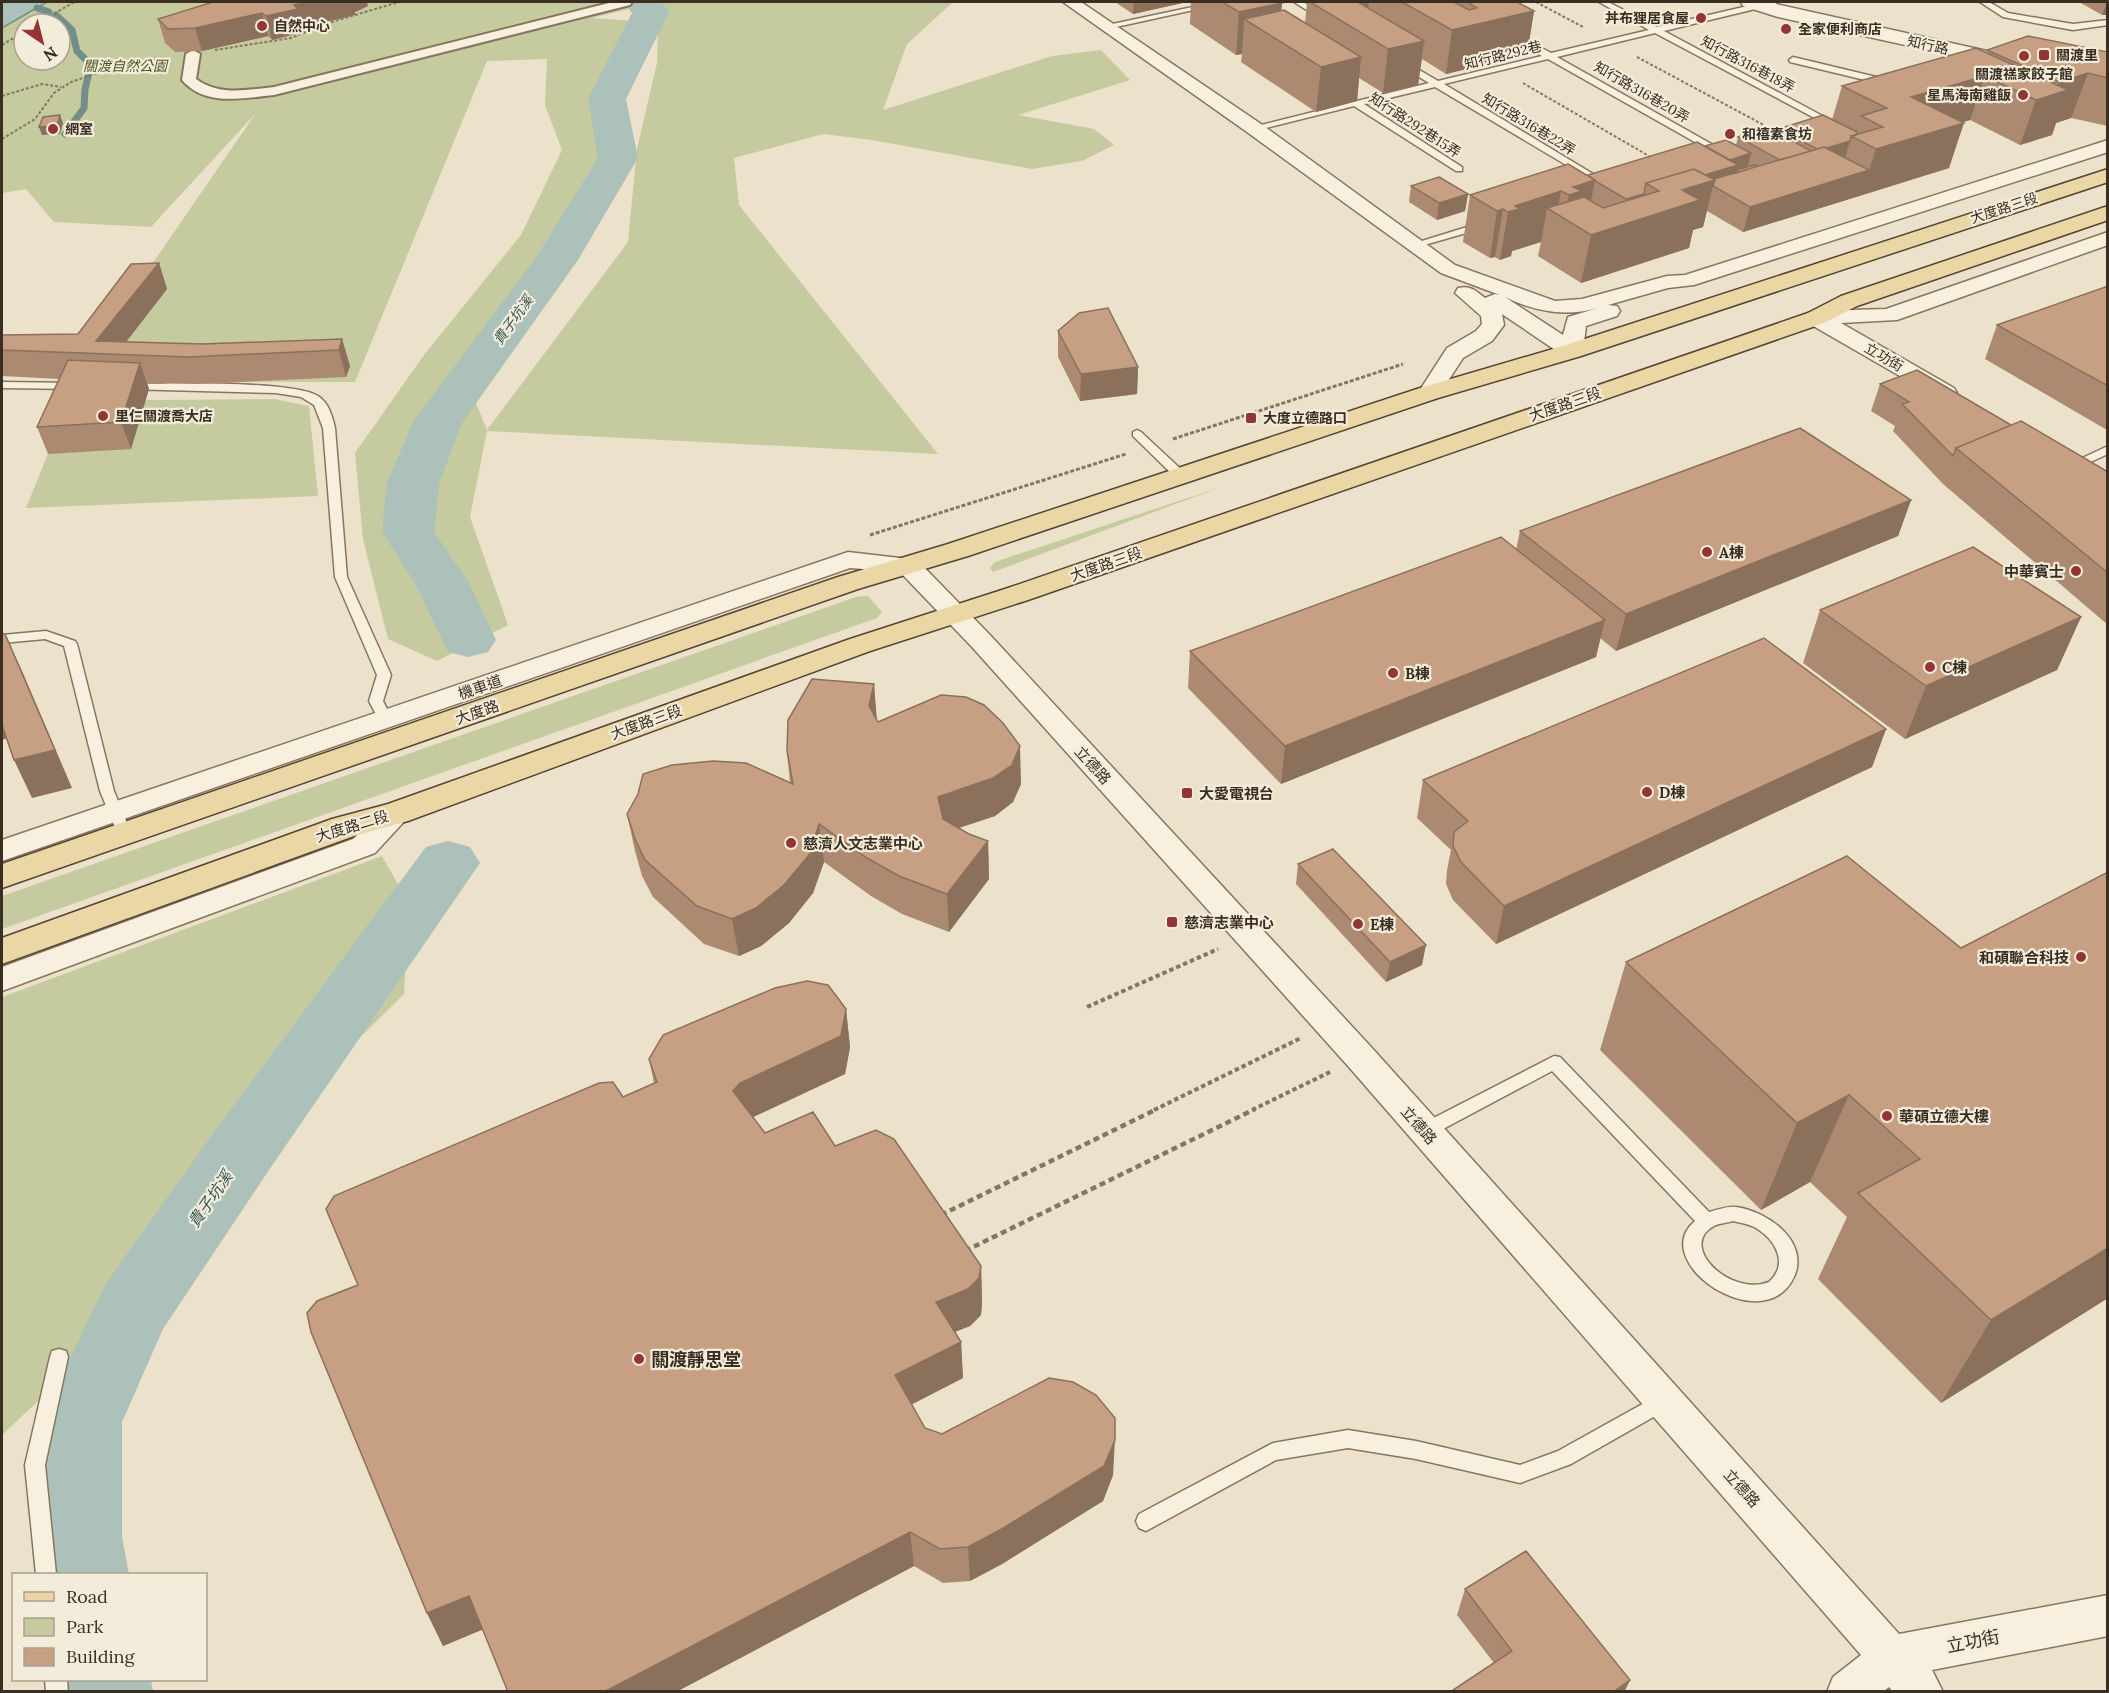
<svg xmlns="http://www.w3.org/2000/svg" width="2109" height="1693" font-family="Lora,'Noto Sans TC',serif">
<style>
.green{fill:#c5ca9f;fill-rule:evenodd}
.water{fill:#abc1ba;stroke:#718f88;stroke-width:1.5}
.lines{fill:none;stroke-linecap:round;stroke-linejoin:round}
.stream{stroke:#718f88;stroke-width:7}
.river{fill:#abc1ba;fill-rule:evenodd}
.service-casing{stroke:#887560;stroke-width:3}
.pedestrian-casing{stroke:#887560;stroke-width:4}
.minor-casing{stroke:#887560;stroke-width:3}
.tertiary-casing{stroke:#887560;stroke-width:3}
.primary-casing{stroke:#564433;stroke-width:3}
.path-far3{stroke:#887560;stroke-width:2;stroke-dasharray:3 2;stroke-linecap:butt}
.path-far2{stroke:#887560;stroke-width:3;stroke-dasharray:4 2;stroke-linecap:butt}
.path-far1{stroke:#887560;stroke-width:4;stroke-dasharray:4.5 3;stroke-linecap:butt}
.path{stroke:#887560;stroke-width:4.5;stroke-dasharray:6 4;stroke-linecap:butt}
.service{fill:#f7f0de;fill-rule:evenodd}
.pedestrian{fill:#f7f0de;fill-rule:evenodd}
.minor{fill:#f7f0de;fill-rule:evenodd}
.tertiary{fill:#f7f0de;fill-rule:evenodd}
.primary{fill:#ebd6a6;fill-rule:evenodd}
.wall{fill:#ab8a71}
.shaded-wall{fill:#8b705c}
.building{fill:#c7a083;stroke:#8b705c;stroke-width:1.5}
.poi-dot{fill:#933435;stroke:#f4ecda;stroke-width:2}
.labels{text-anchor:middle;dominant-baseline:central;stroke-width:4.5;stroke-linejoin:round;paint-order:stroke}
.far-poi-label{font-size:14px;font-weight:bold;fill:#3a2e22;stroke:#f4ecda;text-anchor:start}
.far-street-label{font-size:14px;fill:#3a2e22;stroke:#f4ecda}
.far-park-label{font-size:14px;font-style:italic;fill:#4a542a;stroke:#f4ecda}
.far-water-label{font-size:14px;font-style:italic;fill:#335856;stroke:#f4ecda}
.street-label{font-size:15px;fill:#3a2e22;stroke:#f4ecda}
.poi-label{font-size:15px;font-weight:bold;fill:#3a2e22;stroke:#f4ecda;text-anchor:start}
.water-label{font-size:16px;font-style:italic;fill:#335856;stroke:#f4ecda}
.near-poi-label{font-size:18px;font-weight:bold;fill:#3a2e22;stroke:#f4ecda;text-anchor:start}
.near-street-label{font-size:18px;fill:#3a2e22;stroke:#f4ecda}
</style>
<rect width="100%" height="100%" fill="#ece2cb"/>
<!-- green -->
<path class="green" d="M2,2H658L592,18L637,21L600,107L598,164L547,262L460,365L487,430L628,242L637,149L657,63L659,2L952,3L907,44L883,110L1052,56L1101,50L1130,80L1018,115L1094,129L1114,145L1082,161L1032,169L872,140L823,134L734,158L739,205L938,454L487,431L470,517L508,625L437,661L388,639L363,539L355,453L424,355L521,235L562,150L545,105L547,59L487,61L355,382H71L256,113L151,227L54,222L26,189L2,193ZM24,24H60V60H24Z
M274,399L309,406L318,496L26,508L48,454L146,400Z
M1221,487L993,572L990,568L995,562Z
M868,596L882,612L877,618L2,929V896L856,597Z
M382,856L409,904L404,994L309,1088L172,1207L70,1371L2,1435V997Z"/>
<!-- water -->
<path class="water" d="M2,2H47L2,28Z"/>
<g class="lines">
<!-- stream -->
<path class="stream" d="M37,8L49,12
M56,15L72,30L77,51L88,62L90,69L85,89L84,108L65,134"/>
<!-- river -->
<path class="river" d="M624,2H661L669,12L626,99L638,158L578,260L462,423L439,483L434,532L469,583L496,640L488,652L468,657L448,652L415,583L382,532L387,483L413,422L537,256L598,158L588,99L632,13Z
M448,841L470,847L480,863L269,1170L163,1329L122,1422V1537L129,1574H43L36,1537L40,1422L105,1285L217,1128L426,847Z
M61,1680H151L153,1692H63Z"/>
<!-- service casing -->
<g class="service-casing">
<path id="service" d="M1216,2H1230L1107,29L1103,26Z
M1294,2H1303L1328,17L1321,19Z
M1599,2H1608L1657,27L1765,2H1777L1776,4L1664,31L1830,120L1822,122L1655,33L1557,57L1722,150V154H1716L1548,59L1444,84L1608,183V187L1605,188L1435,87L1364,104L1462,167V171H1456L1354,106L1254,131L1249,128L1429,83L1401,66L1400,64L1404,61L1438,81L1542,56L1507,36V32L1510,31L1551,53L1649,30Z
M1980,2H1989L2008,13L2073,24L2108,20V25L2073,30L2003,17Z
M1793,57L1893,81L1895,83L1890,86L1790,62L1789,60Z
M1483,222L1488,225L1487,227L1414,248L1409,245Z
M2,382L76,383L82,386L76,389L2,388Z
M130,384C167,384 291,380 318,396C329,403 332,416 335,428L347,577L391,675L383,701L392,719L390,722H380L369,701L377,675L335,577L323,428L314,405L301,397L276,393L126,389V385Z
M1137,430L1141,432L1184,472V478H1176L1133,436V432Z
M2108,446V454L2075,469L2071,470L2065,466Z
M46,631L75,641L77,644L114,791L131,833L129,837H119L100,791L64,646L45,639L2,643V635Z
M1554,1056L1560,1057L1709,1212C1717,1210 1727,1206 1736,1207C1767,1211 1810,1241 1794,1277C1764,1341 1646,1262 1695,1221L1552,1071L1430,1136L1424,1138L1418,1136L1415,1131L1418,1126ZM1733,1221C1741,1223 1749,1224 1756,1228C1776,1240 1789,1264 1769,1282C1730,1297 1677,1246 1714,1226C1719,1223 1727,1223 1733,1221Z
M59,1349L66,1351L68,1357L45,1465L56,1574H36L25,1465L50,1357L52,1351Z
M1664,1392L1671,1395L1674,1401L1671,1407L1571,1464L1520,1483L1416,1459L1348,1448L1276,1460L1146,1531L1139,1528L1136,1521L1139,1514L1273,1443L1348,1430L1416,1441L1520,1465L1558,1451Z
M45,1680H67L68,1692H46Z"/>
</g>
<!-- pedestrian casing -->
<g class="pedestrian-casing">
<path id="pedestrian" d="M613,2H632L630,5L274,95C243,98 205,107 182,80L186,54L193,50L200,54L196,79C219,96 246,90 274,87Z"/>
</g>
<!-- minor casing -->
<g class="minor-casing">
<path id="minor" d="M1063,2H1081L1261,124L1455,265L1555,301L1582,299L1667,276L1685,275L2108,140V152L1694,285L1668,288L1608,305L1617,306L1620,311L1617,316L1586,326L1583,351L1580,356H1564L1502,314L1504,325L1492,341L1463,358L1437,398H1421L1418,393L1447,348L1476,331L1482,324L1481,316L1455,293L1458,288C1471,285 1476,291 1485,298L1495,294L1500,295L1441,273L1247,132ZM1505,297C1536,312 1565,317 1598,308L1568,317L1563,335Z
M2108,232V245L1897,320L1841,323L1954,388L1957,393L1954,398H1938L1808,323L1805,318L1808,313L1816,311L1886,309Z
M848,552L917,560L990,635L1372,1048L1899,1634L2108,1595V1636L1932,1670L1943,1692H1893L1889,1687L1883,1692H1827L1833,1677L1861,1655L1348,1066L972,647L900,572L850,568L2,861V840Z
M397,803L407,806L412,813L375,853L2,991V967L353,839L387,806Z"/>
</g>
<!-- tertiary casing -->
<g class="tertiary-casing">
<path id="tertiary" d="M1741,2H1767L2005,55L2015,61L2005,67L1778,17L1743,6Z"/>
</g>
<!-- primary casing -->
<g class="primary-casing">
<path id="primary" d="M2108,169V182L1581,356L1438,398L968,556L858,589L2,888V864L838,577L948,544L1420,388L1563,346Z
M2108,206V220L1857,306L1824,323L1028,600L870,651L408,821L354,836L2,964V938L332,819L388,804L850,639L1008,588L1808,313L1841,296Z"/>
</g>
<!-- path-far3 -->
<path class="path-far3" d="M1536,2L1583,27
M37,24L74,2
M2,45L24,32
M215,50L291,38L328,23L399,2
M1637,57L1773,130
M2,76V78
M1523,83L1654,159
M2,96L42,84L61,87
M2,139L35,119L54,93L71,82L112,68L167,58"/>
<!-- path-far2 -->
<path class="path-far2" d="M1173,439L1403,364
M870,535L1126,454"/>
<!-- path-far1 -->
<path class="path-far1" d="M1087,1007L1218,949
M1154,1110L1301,1038
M1252,1110L1330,1072"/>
<!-- path -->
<path class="path" d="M941,1215L1157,1109
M965,1251L1255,1109"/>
<!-- service -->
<use href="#service" class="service"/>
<!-- pedestrian -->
<use href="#pedestrian" class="pedestrian"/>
<!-- minor -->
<use href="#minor" class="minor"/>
<!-- tertiary -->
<use href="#tertiary" class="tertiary"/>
<!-- primary -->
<use href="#primary" class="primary"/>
</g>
<!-- wall -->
<path class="wall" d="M1115,2H1187L1133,14Z
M1191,2H1280L1282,3L1281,10L1305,23L1307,2H1517L1534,11L1527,54L1446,74L1422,59L1418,85L1383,93L1359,78L1357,101L1316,112L1241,62L1242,54L1236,55L1190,24Z
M2079,2H2108V15H2102Z
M368,6L355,12V15L303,27L304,32L272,40L268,36L202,51L175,52L165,43L158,19Z
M1987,50L2108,52V126L2071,118L2056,123L2052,135L2020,145L1970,120L1963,122L1949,168L1743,232L1707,211L1703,227L1693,230L1689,248L1581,283L1538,256L1541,242L1512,251L1511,256L1500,260L1495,257L1490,258L1463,242L1470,195L1588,175L1705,146L1736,145L1738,137L1777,133L1778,129L1832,120L1842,86L1986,53Z
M1411,186L1468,194L1465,211L1437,220L1409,202Z
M159,263L167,289L126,342L202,344L342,339L350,366L346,377L197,384L147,382L149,389L131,449L48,454L37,427L60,379L2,376V335L78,334Z
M2108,286V430H2107L1985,359L1997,325Z
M1058,331L1138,367L1137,394L1080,401L1058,357Z
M1880,384L2011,425L2108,472V625L1943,484L1893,431L1895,426L1871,411Z
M1911,500L1898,536L1616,651L1600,638L1596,657L1281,784L1188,688L1190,651L1516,550L1520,531Z
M1820,610L2081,617L2057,670L1905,739L1803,663Z
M874,684L876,720L878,722L1021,784L1013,802L995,816L959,828L969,834L988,841L989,879L949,932L902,914L871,896L824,862L813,893L789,923L761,946L739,956L704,944L653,897L642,876L635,851L627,814L790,783L787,751Z
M1886,729L1872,767L1496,944L1453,900L1446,884L1447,870L1451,850L1417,818L1423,780Z
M1847,856L2108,1298L1941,1403L1818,1279L1847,1217L1810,1182L1761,1210L1600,1050L1626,962Z
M1298,864L1422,965L1386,982L1296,884Z
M846,1009L850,1047L845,1074L753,1117L765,1133L835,1146L981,1266L982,1302L981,1315L970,1326L955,1332L961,1342L963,1378L912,1404L925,1428L942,1434L1113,1475L1103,1501L1002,1564L970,1581L943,1583L914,1566L676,1692H508L483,1629L443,1646L427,1613L358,1285L623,1097L654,1083L649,1059Z
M1465,1589L1630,1680L1624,1692H1450L1494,1663L1457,1615Z"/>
<!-- shaded-wall -->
<path class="shaded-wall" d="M309,2H367L368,6L355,12V15L303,27L304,32L272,40L266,16L294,5Z
M1134,2H1187L1133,14Z
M1362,2H1369L1367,15L1361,17Z
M2107,2L2108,15H2102Z
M1282,3L1279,40L1244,19L1242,54L1236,55L1239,12Z
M1534,11L1527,54L1446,74L1452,30Z
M262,13L268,36L202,51L195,28Z
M1424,41L1418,85L1383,93L1388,49Z
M1361,57L1357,101L1316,112L1321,67Z
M2088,73L2071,118L2056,123L2052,135L2020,145L2036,100L2055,94L2059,82Z
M1985,76L1970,120L1897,142L1911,97Z
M60,115L63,123L60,134L42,135L39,127Z
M1964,123L1949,168L1743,232L1750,207L1869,170L1876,149Z
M1850,141L1845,158L1819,150Z
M1751,153L1747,170L1713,186L1703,227L1693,230L1689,248L1581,283L1591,235L1659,191L1724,162Z
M1595,180L1586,227L1564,219L1569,195L1573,187Z
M1561,191L1557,214L1547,208L1541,242L1512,251L1511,256L1500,260L1508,212L1515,206Z
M1468,194L1465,211L1437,220L1439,203Z
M1644,194L1639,219L1621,224L1626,199Z
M1503,209L1495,257L1490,258L1497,211Z
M159,263L167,289L116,355L96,341Z
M342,339L350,366L346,377L339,350Z
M140,363L149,389L131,449L121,422Z
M1138,367L1137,394L1080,401L1081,374Z
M1911,500L1898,536L1616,651L1626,614Z
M2081,617L2057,670L1905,739L1926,686Z
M1605,620L1596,657L1281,784L1285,746Z
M5,634L22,671L72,788L32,798L14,760Z
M874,684L877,721L869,706Z
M2,718L11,737L2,740Z
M1886,729L1872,767L1496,944L1504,906Z
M1020,746L1021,784L1013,802L995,816L940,834L938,797Z
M819,824L824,862L813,893L789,923L761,946L739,956L732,919Z
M988,841L989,879L949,932L947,894Z
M1426,945L1422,965L1386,982L1390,962Z
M846,1009L850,1047L845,1074L747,1120L733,1091L740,1083Z
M1849,1095L1810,1182L1761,1210L1797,1123Z
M2108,1248V1298L1941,1403L1991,1320Z
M981,1266L982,1302L981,1315L970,1326L939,1338L936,1302Z
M961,1342L963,1378L899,1411L895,1375Z
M1115,1440L1113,1475L1103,1501L1002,1564L970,1581L968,1547Z
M910,1532L914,1566L676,1692H604Z
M469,1596L484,1629L443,1646L427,1613Z
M1630,1680L1624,1692H1613Z"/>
<!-- building -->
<path class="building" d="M213,2H309L294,5L298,9L266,16L262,13L195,28L168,29L158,19Z
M1222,2H1280L1282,3L1239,12Z
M1310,2H1358L1424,41L1388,49Z
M1402,2H1454L1469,10L1477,8L1467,2H1517L1534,11L1452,30Z
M1284,10L1361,57L1321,67L1244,19Z
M2028,36L2108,52V78L2088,73L2059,82L1987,50Z
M1976,48L2068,90L2036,100L1985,76L1911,97L1964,123L1876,149L1851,136L1883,127L1861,116L1887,108L1842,86Z
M60,115L57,125L39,127L43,117Z
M1823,115L1857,132L1856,135L1851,136L1850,141L1827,148L1824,147L1817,149L1778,129Z
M1769,128L1811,151L1780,160L1738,137Z
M1726,140L1751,153L1730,160L1705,146Z
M1697,142L1738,165L1705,175L1694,169L1646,183L1644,194L1626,199L1595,181V180L1588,175Z
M1824,147L1869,170L1750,207L1713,186L1715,180L1714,179Z
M1568,164L1595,180L1573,187L1582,191L1569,195L1561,191L1515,206L1520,209L1508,212L1503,209L1497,211L1470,195Z
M1754,165L1758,166L1736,173L1737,170Z
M1694,169L1715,180L1682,190L1700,200L1591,235L1547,208L1584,197L1603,208L1659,191L1646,183Z
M1439,177L1468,194L1439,203L1411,186Z
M159,263L96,341L202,344L342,339L339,350L188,357L2,350V335L78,334L131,264Z
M2108,286V386L1997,325Z
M1108,308L1138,367L1081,374L1058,331L1079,313Z
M68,360L140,363L121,422L37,427Z
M1917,370L2011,425L1956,448L1953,456L1902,404L1909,402L1880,384Z
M2021,421L2108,472V573L1956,448Z
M1800,428L1911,500L1626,614L1520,531Z
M1501,537L1605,620L1285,746L1190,651Z
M1973,547L2081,617L1926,686L1820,610Z
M2,634H5L55,750L14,760L2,725Z
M1764,638L1886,729L1504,906L1461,862L1453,846L1454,832L1468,821L1423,780Z
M812,679L874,684L869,706L878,722L941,695L966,697L984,705L1003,723L1020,746L1012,765L993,778L938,797L943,819L969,834L988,841L947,894L899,876L867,858L819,824L809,855L784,885L756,908L732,919L697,906L645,860L635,839L627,814L638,794L643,774L672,765L713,761L746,763L793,784L787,751L788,720Z
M1333,849L1426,945L1390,962L1298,864Z
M1847,856L1961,948L2106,873L2108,874V1248L1991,1320L1858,1193L1920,1159L1849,1095L1797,1123L1626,962Z
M807,981L828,985L846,1009L841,1036L740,1083L733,1091L765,1133L813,1112L835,1146L876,1130L894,1139L981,1266L979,1278L968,1289L936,1302L961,1342L895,1375L925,1428L942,1434L1049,1378L1073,1382L1096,1395L1115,1418V1440L1104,1466L1000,1530L968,1547L940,1549L910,1532L604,1692H508L469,1596L427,1613L311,1332L307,1313L317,1301L358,1285L326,1209L334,1196L599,1083L613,1082L623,1097L657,1082L649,1059L663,1035L775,988Z
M1526,1551L1630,1680L1613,1692H1450L1512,1651L1465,1589Z"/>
<!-- markers -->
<g class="poi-dot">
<circle cx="1701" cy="18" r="6"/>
<circle cx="262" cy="26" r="6"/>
<circle cx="1786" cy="29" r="6"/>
<rect x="2038" y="49" width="12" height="12" rx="3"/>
<circle cx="2024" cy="56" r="6"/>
<circle cx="2023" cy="95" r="6"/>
<circle cx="53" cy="129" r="6"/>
<circle cx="1730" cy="134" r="6"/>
<circle cx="103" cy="416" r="6"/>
<rect x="1245" y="412" width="12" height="12" rx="3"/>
<circle cx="1707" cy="552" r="6"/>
<circle cx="2076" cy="571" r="6"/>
<circle cx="1930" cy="667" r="6"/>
<circle cx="1393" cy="673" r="6"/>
<circle cx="1647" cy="792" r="6"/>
<rect x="1181" y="787" width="12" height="12" rx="3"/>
<circle cx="791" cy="843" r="6"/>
<rect x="1166" y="916" width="12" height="12" rx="3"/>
<circle cx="1358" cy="924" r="6"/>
<circle cx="2081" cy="957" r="6"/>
<circle cx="1887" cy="1116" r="6"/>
<circle cx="639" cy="1359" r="6"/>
</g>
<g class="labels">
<!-- far-poi labels -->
<g class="far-poi-label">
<text x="1689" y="18" text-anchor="end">丼布狸居食屋</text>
<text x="274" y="26">自然中心</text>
<text x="1798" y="29">全家便利商店</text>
<text x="2056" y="55">關渡里</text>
<text x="2024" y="74" text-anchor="middle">關渡禚家餃子館</text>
<text x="2011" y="95" text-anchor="end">星馬海南雞飯</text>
<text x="65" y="129">網室</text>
<text x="1742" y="134">和禧素食坊</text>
<text x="115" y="416">里仁關渡喬大店</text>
<text x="1263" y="418">大度立德路口</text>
</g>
<!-- far-street labels -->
<g class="far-street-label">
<text transform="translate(1928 45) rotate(12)">知行路</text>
<text transform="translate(1503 55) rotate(-14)">知行路292巷</text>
<text transform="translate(1748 64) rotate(28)">知行路316巷18弄</text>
<text transform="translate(1642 92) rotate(30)">知行路316巷20弄</text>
<text transform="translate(1529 124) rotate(31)">知行路316巷22弄</text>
<text transform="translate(1415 125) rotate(33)">知行路292巷15弄</text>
<text transform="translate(2004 208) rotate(-18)">大度路三段</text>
<text transform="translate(1884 357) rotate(30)">立功街</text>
</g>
<!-- far-park labels -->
<g class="far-park-label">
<text x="125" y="66">關渡自然公園</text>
</g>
<!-- far-water labels -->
<g class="far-water-label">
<text transform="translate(513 320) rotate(-54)">貴子坑溪</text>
</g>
<!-- street labels -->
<g class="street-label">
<text transform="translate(1565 404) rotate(-19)">大度路三段</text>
<text transform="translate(1106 564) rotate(-19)">大度路三段</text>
<text transform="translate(480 687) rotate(-19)">機車道</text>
<text transform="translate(477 712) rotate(-19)">大度路</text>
<text transform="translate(646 722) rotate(-20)">大度路三段</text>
<text transform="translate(1093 765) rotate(48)">立德路</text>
<text transform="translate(352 826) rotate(-17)">大度路二段</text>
<text transform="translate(1419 1125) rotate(49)">立德路</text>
<text transform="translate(1742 1488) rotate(48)">立德路</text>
</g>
<!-- poi labels -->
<g class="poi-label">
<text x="1719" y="552">A棟</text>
<text x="2064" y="571" text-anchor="end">中華賓士</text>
<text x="1942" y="667">C棟</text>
<text x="1405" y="673">B棟</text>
<text x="1659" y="792">D棟</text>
<text x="1199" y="793">大愛電視台</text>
<text x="803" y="843">慈濟人文志業中心</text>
<text x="1184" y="922">慈濟志業中心</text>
<text x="1370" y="924">E棟</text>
<text x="2069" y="957" text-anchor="end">和碩聯合科技</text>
<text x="1899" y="1116">華碩立德大樓</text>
</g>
<!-- water labels -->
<g class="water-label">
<text transform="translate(210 1199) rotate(-55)">貴子坑溪</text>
</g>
<!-- near-poi labels -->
<g class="near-poi-label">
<text x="651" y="1359">關渡靜思堂</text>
</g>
<!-- near-street labels -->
<g class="near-street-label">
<text transform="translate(1973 1641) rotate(-11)">立功街</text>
</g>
</g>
<!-- border -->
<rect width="2109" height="1693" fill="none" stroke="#3a2e22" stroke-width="6"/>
<!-- legend -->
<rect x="12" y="1573" width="195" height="108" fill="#f4ecda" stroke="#aaa090" stroke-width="1.5"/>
<rect x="24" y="1592" width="30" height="9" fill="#ebd6a6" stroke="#aaa090" stroke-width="1.5"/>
<text x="66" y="1603" font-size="18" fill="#3a2e22">Road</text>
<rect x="24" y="1618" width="30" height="18" fill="#c5ca9f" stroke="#aaa090" stroke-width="1.5"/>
<text x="66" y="1633" font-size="18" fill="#3a2e22">Park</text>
<rect x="24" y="1648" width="30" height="18" fill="#c7a083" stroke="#aaa090" stroke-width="1.5"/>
<text x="66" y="1663" font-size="18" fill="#3a2e22">Building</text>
<!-- north arrow -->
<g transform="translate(42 42) rotate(145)"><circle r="28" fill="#f4ecda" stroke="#aaa090" stroke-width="1.5"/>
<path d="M0-4.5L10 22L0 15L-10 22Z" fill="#933435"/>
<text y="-9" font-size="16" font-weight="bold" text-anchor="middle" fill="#3a2e22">N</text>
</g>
</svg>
